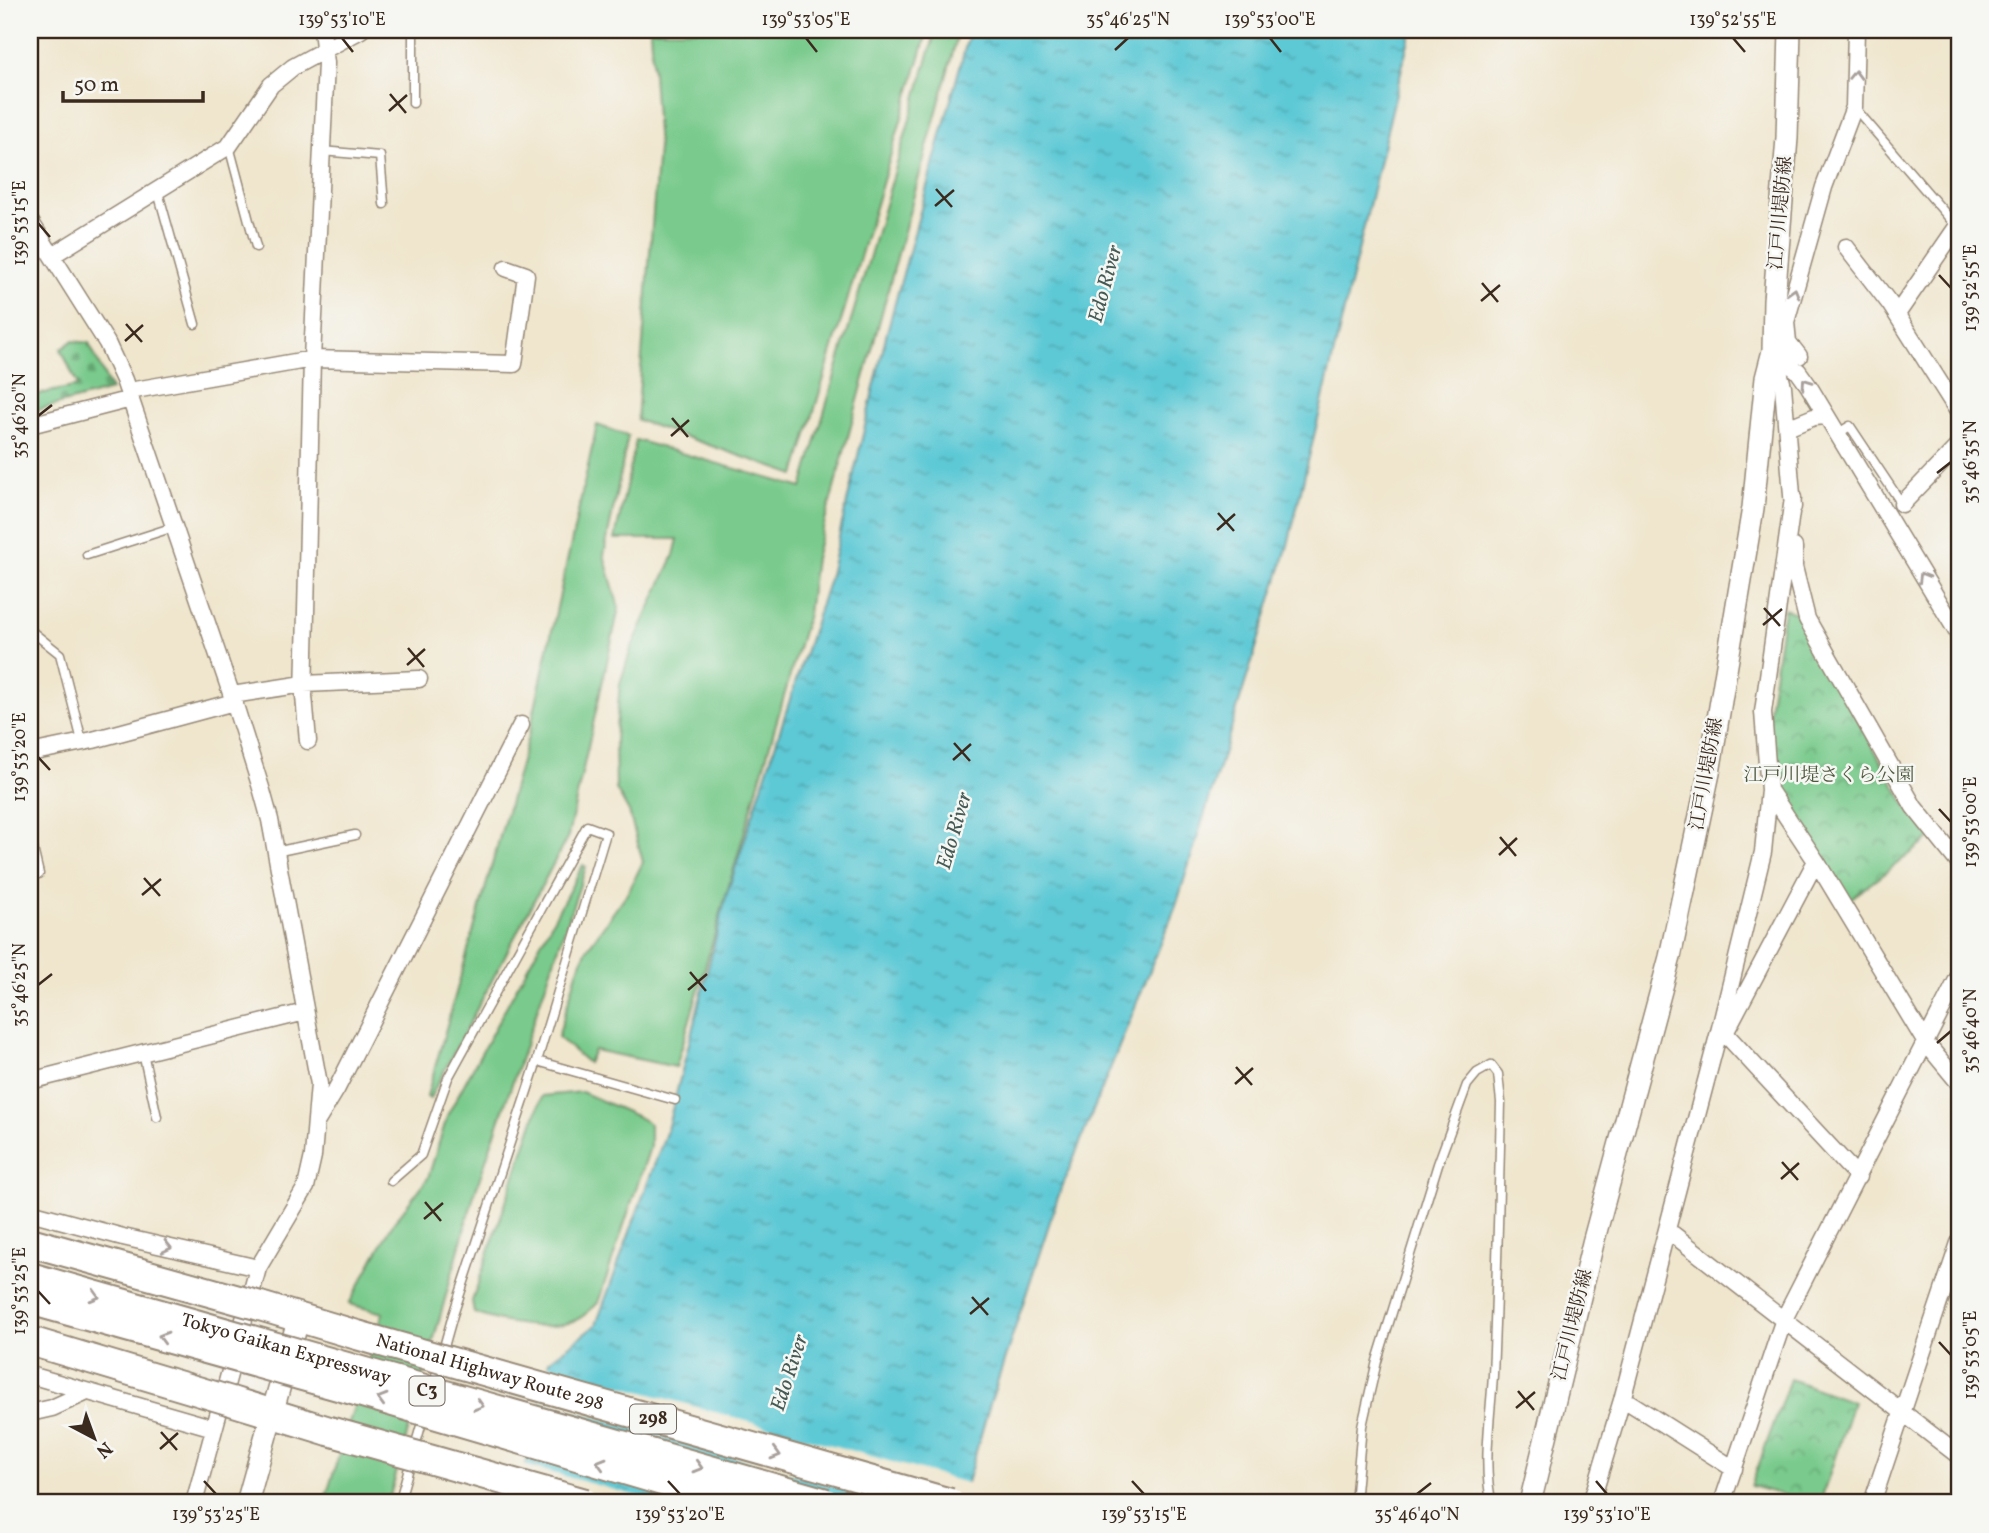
<svg xmlns="http://www.w3.org/2000/svg" width="1989" height="1533" font-family="Vollkorn,'Noto Serif JP',serif">
<style>
.grass{fill:#79ca8c;stroke:#5a7a55;stroke-width:2}
.cemetery{fill:url(#cemetery-stones);stroke:#5a7a55;stroke-width:2}
.park{fill:url(#park-crowns);stroke:#5a7a55;stroke-width:2}
.water{fill:url(#water-ripples);stroke:#4c7a7a;stroke-width:2}
.pier{fill:#f0e6ce}
.lines{fill:none;stroke-linecap:round;stroke-linejoin:round}
.lane-casing{stroke:#968876;stroke-width:11}
.street-casing{stroke:#968876;stroke-width:19}
.secondary-casing{stroke:#968876;stroke-width:24}
.highway-casing{stroke:#968876;stroke-width:32}
.lane{stroke:#fff;stroke-width:8}
.street{stroke:#fff;stroke-width:16}
.secondary{stroke:#fff;stroke-width:21}
.highway{stroke:#fff;stroke-width:28}
.highway-bridge-casing{stroke:#968876;stroke-width:32;stroke-linecap:butt}
.highway-bridge{stroke:#fff;stroke-width:28}
.oneway{stroke:#a79f9a}
.ticks{fill:none;stroke:#3b2a1e;stroke-width:2.5}
.labels{text-anchor:middle;dominant-baseline:central;stroke-width:5;stroke-linejoin:round;paint-order:stroke}
.shield{fill:#f6f6f2;stroke:#73675e;stroke-width:2}
.shield-label{font-size:18px;font-weight:bold;fill:#3b2a1e}
.street-label{font-size:19px;fill:#3b2a1e;stroke:#f6f6f2}
.park-label{font-size:19px;fill:#4e5a3f;stroke:#f6f6f2}
.water-label{font-size:21px;font-style:italic;fill:#455a55;stroke:#f6f6f2}
.neatline{fill:none;stroke:#3b2a1e;stroke-width:2.5}
.ticks-label{font-size:18px;text-anchor:middle;fill:#3b2a1e}
</style>
<defs>
<pattern id="cemetery-stones" width="16" height="16" patternUnits="userSpaceOnUse" patternTransform="scale(1.75)"><rect width="16" height="16" fill="#79ca8c"/><path d="M2 7V4a2 2 0 0 1 4 0v3zM10 15v-3a2 2 0 0 1 4 0v3z" fill="#64a472"/></pattern>
<pattern id="park-crowns" width="20" height="18" patternUnits="userSpaceOnUse" patternTransform="scale(1.75)"><rect width="20" height="18" fill="#79ca8c"/><path d="M2 6a3 3 0 1 1 6 0M12 15a3 3 0 1 1 6 0" fill="none" stroke="#64a472"/></pattern>
<pattern id="water-ripples" width="26" height="14" patternUnits="userSpaceOnUse" patternTransform="scale(1.75)"><rect width="26" height="14" fill="#5dc9d5"/><path d="M2 4q2-2 4 0t4 0M15 11q2-2 4 0t4 0" fill="none" stroke="#4ea3ac"/></pattern>
</defs>
<rect width="100%" height="100%" fill="#f6f6f2"/>
<filter id="ink" filterUnits="userSpaceOnUse"><feTurbulence type="fractalNoise" baseFrequency=".0143" numOctaves="2"/><feDisplacementMap in="SourceGraphic" scale="14" xChannelSelector="R" yChannelSelector="G"/><feConvolveMatrix kernelMatrix="1 2 1 2 8 2 1 2 1" color-interpolation-filters="sRGB"/></filter>
<filter id="wash" filterUnits="userSpaceOnUse"><feTurbulence type="fractalNoise" baseFrequency=".00686" numOctaves="4" result="noise"/><feDisplacementMap in="SourceGraphic" scale="28" xChannelSelector="R" yChannelSelector="G"/><feGaussianBlur stdDeviation="1.57" result="paint"/><feColorMatrix in="noise" values="0 0 0 0 0 0 0 0 0 0 0 0 0 0 0 0 0 1.4 0 .05"/><feComposite in="paint" operator="in"/></filter>
<g filter="url(#wash)">
<rect width="100%" height="100%" fill="#f0e6ce"/>
<!-- grass -->
<path class="grass" d="M650,30H928L795,475L637,420L658,148Z
M936,30H959L815,558L808,614L676,1067L594,1050L588,1063L558,1037L577,972L587,949L628,892L643,862L629,812L616,789L615,739L620,684L631,649L674,555L678,539H615L636,440L802,488Z
M597,425L628,436L604,555L619,608L568,836L430,1098L427,1096L531,726Z
M583,865L586,867L474,1195L388,1503H324L383,1313L349,1304L392,1225L428,1178L448,1114Z
M582,1092L636,1116L650,1124V1147L598,1303C591,1309 584,1317 576,1320C549,1333 501,1323 474,1313L472,1301L542,1096Z"/>
<!-- cemetery -->
<path class="cemetery" d="M72,341L89,343L111,390L30,412V396L78,386L61,349Z"/>
<!-- park -->
<path class="park" d="M1784,609L1797,613L1907,807L1931,838L1846,902L1776,789L1768,717Z
M1790,1379L1853,1402L1820,1503H1812L1751,1486Z"/>
<!-- water -->
<path class="water" d="M970,30H1411L1288,545L1176,906L1058,1197L989,1407L961,1503H516L549,1361L596,1325L667,1130L726,897L829,579L887,332Z"/>
<!-- pier -->
<path class="pier" d="M544,1364L970,1484L965,1503H893L536,1400Z
M521,1464L662,1503H512Z"/>
</g>
<g filter="url(#ink)">
<g class="lines">
<!-- lane casing -->
<g class="lane-casing">
<path id="lane" d="M413,30V103
M30,31L34,30
M1854,107L1957,227
M229,146L256,247
M321,151L380,156L384,204
M158,192L195,324
M1837,434L1850,426L1902,504
M87,555L174,527
M30,630L60,654L82,741
M30,836L39,874
M275,852L355,835
M143,1053L157,1117
M537,1061L675,1100
M391,1181L421,1155L448,1078L587,826L606,833L537,1061L453,1315L433,1386
M399,1503L424,1415
M1355,1503L1362,1426L1377,1361L1438,1164L1467,1085L1477,1073L1491,1065L1498,1074L1501,1102C1499,1193 1497,1284 1493,1375C1491,1412 1482,1469 1492,1503"/>
</g>
<!-- street casing -->
<g class="street-casing">
<path id="street" d="M30,221L107,343L124,380L234,702L262,791L270,820L319,1084L313,1156L306,1187L258,1268L194,1503
M1846,247L1890,304L1959,413
M53,255L229,146L271,85L293,67L361,30
M1897,314L1959,224
M1773,351L1798,371L1808,385L1959,635
M1774,353L1783,386L1793,507
M1799,356L1788,342L1786,322L1824,187L1854,107L1856,30
M129,391L312,359L514,364L526,275L506,268
M30,425L131,399
M1787,428L1814,417L1826,416
M1793,498L1763,712L1769,790L1763,852L1720,1028L1858,1177
M1902,504L1959,445
M1794,547V567L1807,619L1914,807L1959,863
M232,695L304,684L419,679
M308,741L304,696L312,359L326,63L322,30
M30,753L93,740L234,702
M1769,790L1818,864L1926,1043L1959,1083
M1725,1033L1816,861
M30,1081L305,1012
M317,1121L337,1088L521,725
M30,1212L123,1237L258,1268
M1667,1233L1674,1235L1959,1456
M30,1375L214,1428
M1622,1400L1630,1403L1734,1469
M30,1413L52,1408L87,1392
M1591,1503L1622,1400L1720,1028
M1722,1503L1784,1319L1959,976
M1872,1503L1959,1243"/>
</g>
<!-- secondary casing -->
<g class="secondary-casing">
<path id="secondary" d="M247,1503L299,1317
M1530,1503L1593,1243L1670,957L1709,773L1753,508L1766,378L1773,351L1774,300L1787,138L1790,30"/>
</g>
<!-- highway casing -->
<g class="highway-casing">
<path id="highway" d="M260,1306L357,1335
M231,1401L329,1431"/>
</g>
<!-- lane -->
<use href="#lane" class="lane"/>
<!-- street -->
<use href="#street" class="street"/>
<!-- secondary -->
<use href="#secondary" class="secondary"/>
<!-- highway -->
<use href="#highway" class="highway"/>
<!-- highway-bridge casing -->
<g class="highway-bridge-casing">
<g id="highway-bridge">
<path d="M30,1242L260,1306"/>
<path id="s1" d="M30,1277L826,1503"/>
<path d="M30,1300L349,1389L737,1503"/>
<path id="s2" d="M357,1335L950,1503"/>
<path d="M30,1341L231,1401"/>
<path d="M329,1431L585,1503"/>
</g>
</g>
<!-- highway-bridge -->
<use href="#highway-bridge" class="highway-bridge"/>
</g>
<!-- one-way arrows -->
<defs><path id="oneway-chevron" d="M-2-3.5L2.5 0L-2 3.5" fill="none" stroke-width="1.6" stroke-linecap="round" stroke-linejoin="round" transform="scale(1.75)"/></defs>
<g class="oneway">
<use href="#oneway-chevron" transform="translate(1855 75) rotate(-89)"/>
<use href="#oneway-chevron" transform="translate(1794 293) rotate(-74)"/>
<use href="#oneway-chevron" transform="translate(1806 383) rotate(-125)"/>
<use href="#oneway-chevron" transform="translate(1923 577) rotate(-121)"/>
<use href="#oneway-chevron" transform="translate(167 1247) rotate(13)"/>
<use href="#oneway-chevron" transform="translate(95 1296) rotate(16)"/>
<use href="#oneway-chevron" transform="translate(163 1337) rotate(-164)"/>
<use href="#oneway-chevron" transform="translate(382 1399) rotate(-164)"/>
<use href="#oneway-chevron" transform="translate(479 1405) rotate(16)"/>
<use href="#oneway-chevron" transform="translate(776 1454) rotate(16)"/>
<use href="#oneway-chevron" transform="translate(601 1463) rotate(-164)"/>
<use href="#oneway-chevron" transform="translate(698 1467) rotate(16)"/>
</g>
</g>
<!-- ticks -->
<path class="ticks" d="M342,38L353,52M806,38L817,52M1270,38L1281,52M1733,38L1745,52M1115,50L1128,38M390,94L406,113M389,111L407,95M936,189L952,207M935,206L954,190M38,223L50,237M1939,275L1951,288M1482,283L1498,302M1481,301L1500,285M126,324L142,342M125,341L143,325M38,416L52,405M672,418L688,437M671,436L689,420M1937,473L1951,462M1218,513L1234,531M1217,530L1235,514M1764,608L1780,626M1763,625L1782,609M408,648L424,667M407,665L425,649M954,743L970,761M38,757L50,770M953,760L971,744M1939,809L1951,822M1500,837L1516,856M1499,855L1517,838M144,878L160,896M142,895L161,879M690,972L706,991M38,985L52,974M688,990L707,974M1937,1043L1951,1031M1236,1067L1252,1085M1235,1084L1253,1068M1782,1162L1798,1180M1781,1179L1799,1163M425,1202L441,1221M424,1219L443,1203M38,1291L50,1304M972,1297L988,1315M970,1314L989,1298M1939,1342L1951,1355M1518,1391L1534,1410M1516,1408L1535,1392M161,1432L177,1450M160,1449L178,1433M204,1481L216,1494M668,1481L680,1494M1132,1481L1144,1494M1596,1481L1607,1494M1417,1494L1431,1483"/>
<g class="labels">
<!-- shield labels -->
<g class="shield">
<rect x="409.5" y="1376.5" width="35" height="29" rx="5"/>
<rect x="630" y="1404.5" width="46" height="29" rx="5"/>
</g>
<g class="shield-label">
<text x="427" y="1391">C3</text>
<text x="653" y="1419">298</text>
</g>
<!-- street labels -->
<g class="street-label">
<text transform="translate(1781 213) rotate(-85)">江戸川堤防線</text>
<text transform="translate(1707 774) rotate(-80)">江戸川堤防線</text>
<text transform="translate(1573 1325) rotate(-76)">江戸川堤防線</text>
<text stroke="none"><textPath href="#s1" startOffset="266">Tokyo Gaikan Expressway</textPath></text>
<text stroke="none"><textPath href="#s2" startOffset="138">National Highway Route 298</textPath></text>
</g>
<!-- park labels -->
<g class="park-label">
<text x="1829" y="776">江戸川堤さくら公園</text>
</g>
<!-- water labels -->
<g class="water-label">
<text transform="translate(1106 284) rotate(-75)">Edo River</text>
<text transform="translate(955 831) rotate(-74)">Edo River</text>
<text transform="translate(790 1373) rotate(-72)">Edo River</text>
</g>
</g>
<!-- margin -->
<rect width="1989" height="1533" fill="none" stroke="#f6f6f2" stroke-width="77"/>
<!-- north arrow -->
<g transform="translate(94 1438) rotate(139)" stroke="#f6f6f2" stroke-width="5" paint-order="stroke">
<path d="M0-5L12 26L0 18L-12 26Z" fill="#3b2a1e"/>
<text y="-10" font-size="19" font-weight="bold" text-anchor="middle" fill="#3b2a1e">N</text>
</g>
<!-- scale -->
<path d="M63 91v10h140v-10" fill="none" stroke="#3b2a1e" stroke-width="3.5"/>
<text x="74" y="91" font-size="21" fill="#3b2a1e" stroke="#f6f6f2" stroke-width="5" paint-order="stroke">50 m</text>
<rect x="38" y="38" width="1913" height="1456" class="neatline"/>
<g class="ticks-label">
<text x="342" y="25">139°53'10"E</text>
<text x="806" y="25">139°53'05"E</text>
<text x="1128" y="25">35°46'25"N</text>
<text x="1270" y="25">139°53'00"E</text>
<text x="1733" y="25">139°52'55"E</text>
<text transform="translate(19 223) rotate(-90)" y="6">139°53'15"E</text>
<text transform="translate(1970 288) rotate(-90)" y="6">139°52'55"E</text>
<text transform="translate(19 416) rotate(-90)" y="6">35°46'20"N</text>
<text transform="translate(1970 462) rotate(-90)" y="6">35°46'35"N</text>
<text transform="translate(19 757) rotate(-90)" y="6">139°53'20"E</text>
<text transform="translate(1970 822) rotate(-90)" y="6">139°53'00"E</text>
<text transform="translate(19 985) rotate(-90)" y="6">35°46'25"N</text>
<text transform="translate(1970 1031) rotate(-90)" y="6">35°46'40"N</text>
<text transform="translate(19 1291) rotate(-90)" y="6">139°53'25"E</text>
<text transform="translate(1970 1355) rotate(-90)" y="6">139°53'05"E</text>
<text x="216" y="1520">139°53'25"E</text>
<text x="680" y="1520">139°53'20"E</text>
<text x="1144" y="1520">139°53'15"E</text>
<text x="1417" y="1520">35°46'40"N</text>
<text x="1607" y="1520">139°53'10"E</text>
</g>
</svg>
